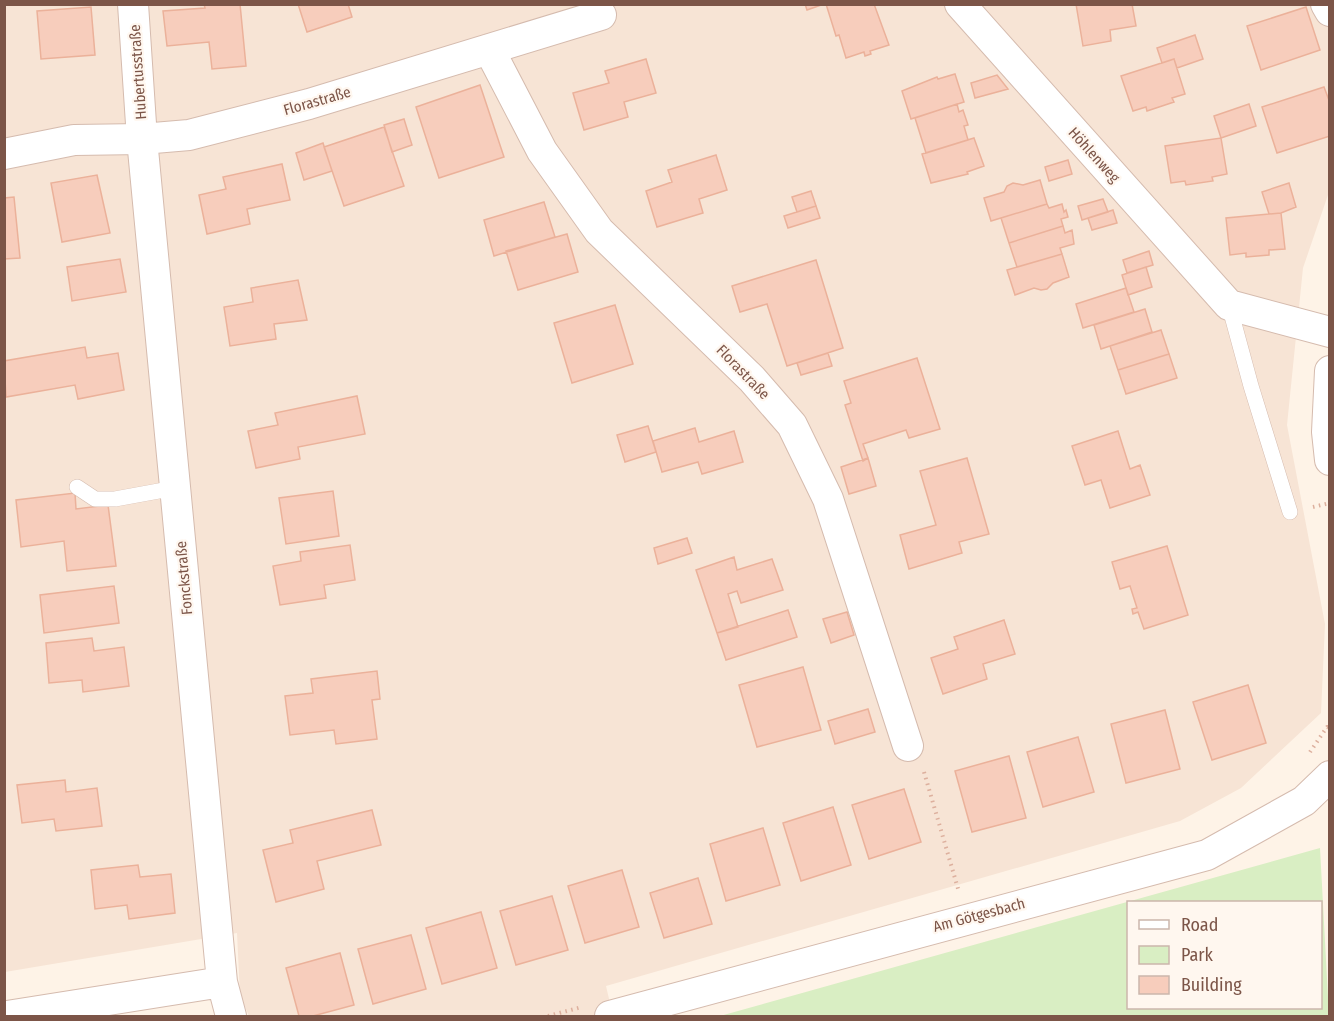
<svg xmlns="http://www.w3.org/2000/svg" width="1334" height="1021" font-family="'Fira Sans Condensed',sans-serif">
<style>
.residential{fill:#f7e4d5}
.green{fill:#d9eec3;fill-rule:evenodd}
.building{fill:#f7cdbc;stroke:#ebb19a;stroke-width:1.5}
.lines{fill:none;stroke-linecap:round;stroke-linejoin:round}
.lane-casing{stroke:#d5bbae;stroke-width:16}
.street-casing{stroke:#d5bbae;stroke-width:32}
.path{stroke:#ddb09e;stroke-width:4;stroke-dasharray:1.5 4.5;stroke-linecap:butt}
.lane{stroke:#fff;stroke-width:15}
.street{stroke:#fff;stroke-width:30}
.labels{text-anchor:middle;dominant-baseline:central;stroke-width:4.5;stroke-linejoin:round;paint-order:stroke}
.street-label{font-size:15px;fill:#7c5548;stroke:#fff7ef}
</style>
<rect width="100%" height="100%" fill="#fef3e7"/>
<!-- residential -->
<path class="residential" d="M5,5H1329V192L1303,268L1287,425L1325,624L1321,713L1241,788L1180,821L606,986L613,1016H249L240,996L237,933L5,972Z"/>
<!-- green -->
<path class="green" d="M1320,848L1329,1016H720ZM1128,902H1320V1008H1128Z"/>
<!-- building -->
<path class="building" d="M204,4H240L246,66L212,69L209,42L167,46L163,11L205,8Z
M298,4H348L352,17L307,32Z
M805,4H824L807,10Z
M826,4H874L889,45L870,51L871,54L865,56L864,52L846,58L839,35L836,36Z
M1076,4H1132L1136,26L1110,30L1111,41L1083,46Z
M91,7L95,55L41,59L37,11Z
M1306,7L1320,50L1261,70L1247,26Z
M1195,35L1203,59L1177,68L1174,59L1162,63L1157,48Z
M646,59L656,93L624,102L628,117L584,130L573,93L609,83L605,71Z
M1174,59L1185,94L1172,98L1174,102L1147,111L1146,107L1133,111L1121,76Z
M955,74L964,102L911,119L902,91L937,77L938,79Z
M997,75L1008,89L975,98L971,83Z
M480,85L504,157L439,178L416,107Z
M1324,87L1330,103V136L1277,153L1262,107Z
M957,104L959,112L963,110L968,125L964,126L968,140L926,153L915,118Z
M1249,104L1256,126L1221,138L1214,116Z
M404,119L412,145L392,152L384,125Z
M384,127L404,186L344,206L324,147Z
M974,138L984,166L967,172L968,174L931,183L922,154Z
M1221,138L1227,174L1212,177L1213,181L1186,185L1185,181L1171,183L1165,146Z
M323,143L332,171L304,180L296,153Z
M716,155L727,190L699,199L703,213L657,227L646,191L672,182L668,170Z
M1068,160L1072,174L1049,181L1045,167Z
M282,164L290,200L247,209L250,224L207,234L199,195L226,189L223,177Z
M97,175L110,233L62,242L51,183Z
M1040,180L1047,204L991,221L984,198L1004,192L1007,186L1013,183L1023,185Z
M1289,183L1296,207L1281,213L1269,214L1262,192Z
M811,191L816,206L797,212L792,197Z
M14,197L20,258L4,259V198Z
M1103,199L1108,212L1082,220L1078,206Z
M544,202L555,237L494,256L484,220Z
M1047,204L1049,208L1062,204L1064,212L1066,210L1068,217L1061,219L1063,226L1009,243L1001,218Z
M816,206L820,218L788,228L784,216Z
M1113,210L1117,223L1092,230L1088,218Z
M1281,213L1285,249L1269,250V255L1246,257V253L1230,255L1226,218Z
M1063,226L1065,233L1072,230L1074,244L1060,248L1062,254L1017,267L1009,243Z
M567,234L578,272L518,290L506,251Z
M1149,251L1153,265L1127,273L1123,260Z
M1062,254L1069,277L1053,283L1047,289L1041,290L1034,288L1015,295L1007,270Z
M120,259L126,292L72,301L67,267Z
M816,260L843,348L787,366L767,304L740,312L732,286Z
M1146,267L1152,287L1128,295L1122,275Z
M298,280L307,320L274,324L276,339L230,346L224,307L253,302L251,288Z
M1126,288L1134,312L1083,328L1076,304Z
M615,305L633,364L572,383L554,323Z
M1145,309L1152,332L1101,349L1094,325Z
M1161,330L1169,354L1118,370L1110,346Z
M85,347L87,358L118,353L124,390L78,399L75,385L6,397L4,361Z
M828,353L832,366L801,375L797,363Z
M1169,354L1177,378L1126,394L1118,370Z
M917,358L940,429L909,438L906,430L863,444L868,458L863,461L845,405L851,403L844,381Z
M357,396L365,434L298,447L300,459L256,468L248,431L278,425L275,413Z
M648,426L656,452L625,462L617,435Z
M695,428L699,442L734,431L743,462L702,474L698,462L662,472L653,441Z
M1118,431L1130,469L1140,465L1150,495L1110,508L1101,480L1085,485L1072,446Z
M868,458L876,486L849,494L841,467Z
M967,458L989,534L959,542L962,553L909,569L900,535L936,525L920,471Z
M333,491L339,536L286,544L279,498Z
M75,493L76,509L108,505L116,566L67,571L64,541L21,547L16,500Z
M687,538L692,553L658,564L654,548Z
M350,545L355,580L324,585L326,598L280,605L273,566L301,561L300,552Z
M1167,546L1188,615L1144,629L1138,612L1133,614L1132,609L1137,608L1130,586L1120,589L1112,562Z
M734,557L737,570L772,559L783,590L741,603L737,591L728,594L738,627L717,633L696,570Z
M114,586L119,623L44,633L40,595Z
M788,610L797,637L726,660L717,633Z
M847,612L854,635L831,643L823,619Z
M1004,620L1015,654L983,664L987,679L943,694L931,658L958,649L954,637Z
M92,638L94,651L124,647L129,686L83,692L82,680L49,683L46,643Z
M803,667L821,730L757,747L739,685Z
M377,671L380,699L372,700L377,739L336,744L334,730L290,735L285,696L313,693L311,679Z
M1248,685L1266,743L1212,760L1193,702Z
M868,709L875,732L835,744L828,721Z
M1165,710L1180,769L1126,783L1111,724Z
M1078,737L1094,792L1043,807L1027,752Z
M1009,756L1026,818L972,832L955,771Z
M65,780L66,792L97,788L102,826L56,831L54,819L22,823L17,785Z
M904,789L921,842L869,859L852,805Z
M833,807L851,865L801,881L783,823Z
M372,810L381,845L317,861L324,889L276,902L263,850L293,843L290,830Z
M763,828L780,885L726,901L710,844Z
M138,865L140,877L171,874L175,913L129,919L127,905L95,909L91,870Z
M622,870L639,927L585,943L568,886Z
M698,878L712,924L664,938L650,893Z
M552,896L568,950L516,965L500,911Z
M481,912L497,968L442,984L426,928Z
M411,935L426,989L373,1004L358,949Z
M340,953L354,1005L313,1016H299L286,968Z"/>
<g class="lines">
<!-- lane casing -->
<g class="lane-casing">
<path id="lane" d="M1229,305L1251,386L1290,512
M77,487L95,499H115L175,488"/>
</g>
<!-- street casing -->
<g class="street-casing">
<path id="street" d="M133,4L142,139L222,982L231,1016
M960,4L1229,305L1330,332
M1326,4L1330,11
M489,49L542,151L599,231L752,379L792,425L828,499L908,746
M4,154L74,140L142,139L189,135L309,104L601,15
M1330,371L1327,432L1330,460
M7,1016L222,982
M610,1016L1207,855L1304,801L1330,776"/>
</g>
<!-- path -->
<path class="path" d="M1313,507L1330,503
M1310,752L1327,727L1330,728
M924,772L959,892
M548,1016L582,1007"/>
<!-- lane -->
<use href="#lane" class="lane"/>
<!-- street -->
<use href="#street" class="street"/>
</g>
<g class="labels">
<!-- street labels -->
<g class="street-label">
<text transform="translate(138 72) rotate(-94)">Hubertusstraße</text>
<text transform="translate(317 101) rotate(-16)">Florastraße</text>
<text transform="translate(1094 155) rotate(48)">Höhlenweg</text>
<text transform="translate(743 372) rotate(46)">Florastraße</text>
<text transform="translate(184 578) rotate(-95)">Fonckstraße</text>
<text transform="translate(979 915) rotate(-15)">Am Götgesbach</text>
</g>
</g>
<!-- border -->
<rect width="1334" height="1021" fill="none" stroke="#7c5548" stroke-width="12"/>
<!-- legend -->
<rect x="1127" y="901" width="195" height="108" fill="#fff7ef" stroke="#cbb6ac" stroke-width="1.5"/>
<rect x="1139" y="920" width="30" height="9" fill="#ffffff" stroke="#cbb6ac" stroke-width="1.5"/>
<text x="1181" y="931" font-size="18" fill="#7c5548">Road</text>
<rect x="1139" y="946" width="30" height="18" fill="#d9eec3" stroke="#cbb6ac" stroke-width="1.5"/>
<text x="1181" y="961" font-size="18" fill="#7c5548">Park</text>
<rect x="1139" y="976" width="30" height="18" fill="#f7cdbc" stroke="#cbb6ac" stroke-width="1.5"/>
<text x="1181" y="991" font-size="18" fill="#7c5548">Building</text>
</svg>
